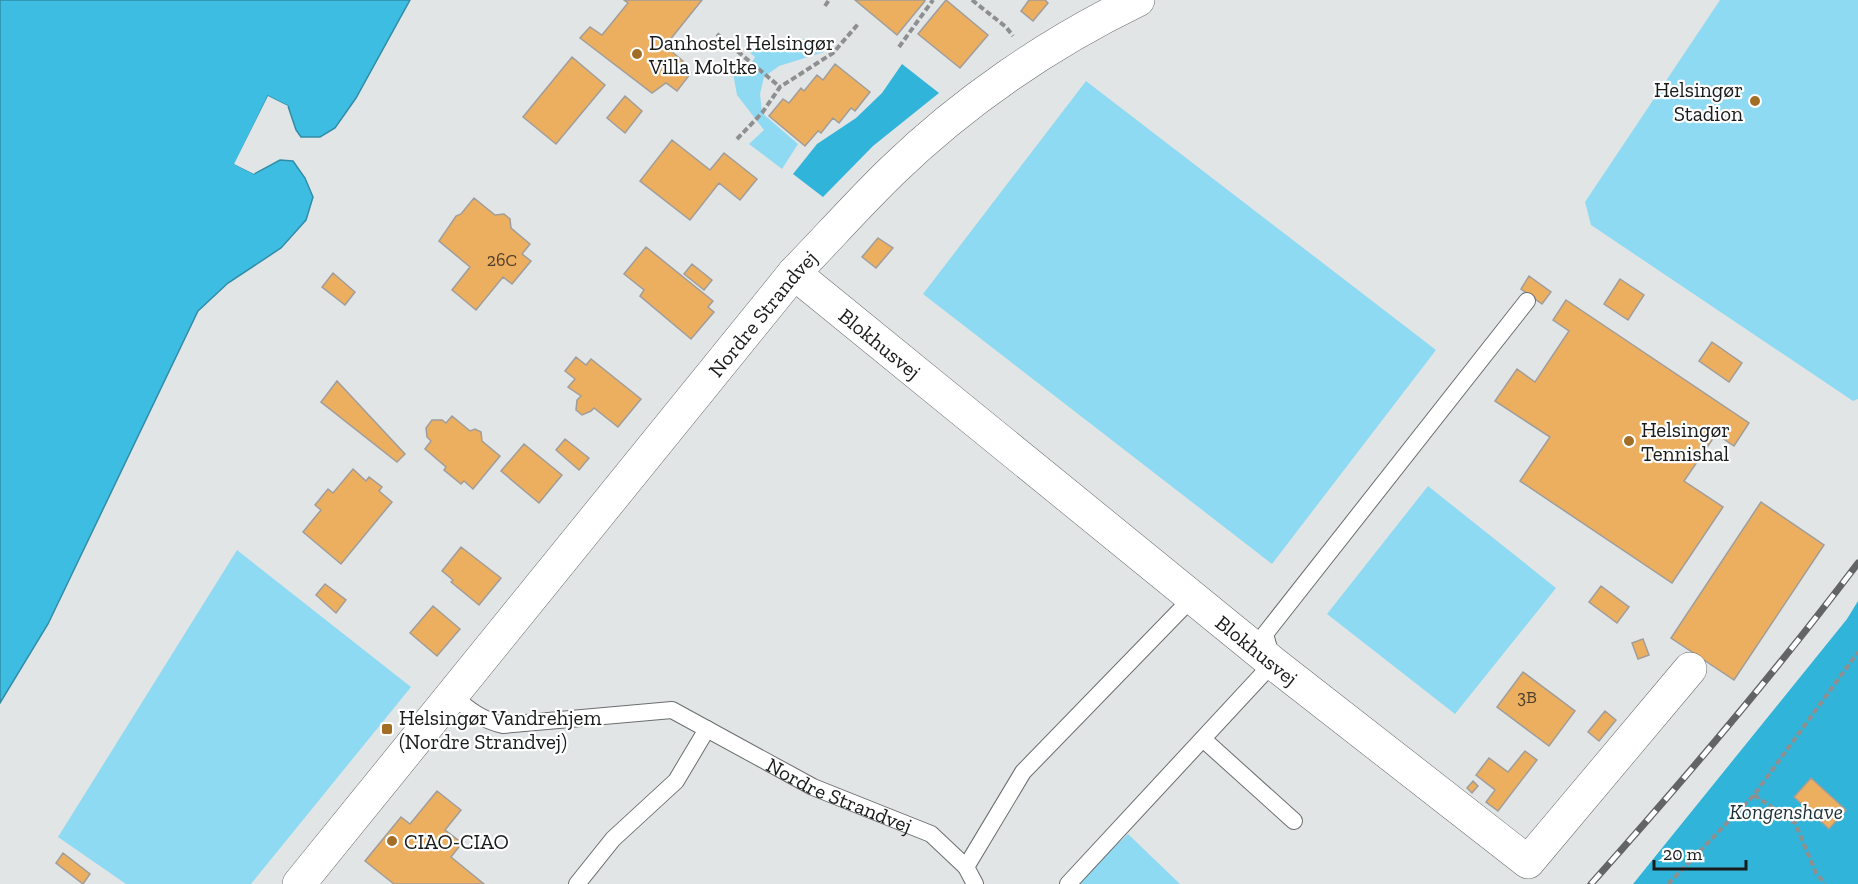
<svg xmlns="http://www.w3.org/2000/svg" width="1858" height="884" font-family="'Zilla Slab',serif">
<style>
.green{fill:#8fdaf3}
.forest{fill:#31b4d9}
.water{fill:#3dbde2;stroke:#328ca6;stroke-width:1.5}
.pier{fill:#e1e5e6}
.building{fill:#ecae5f;stroke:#a09d9a;stroke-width:1.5}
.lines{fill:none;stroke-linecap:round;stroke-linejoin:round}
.service-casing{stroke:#6b6e6f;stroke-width:18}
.minor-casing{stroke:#6b6e6f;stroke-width:34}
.secondary-casing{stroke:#6b6e6f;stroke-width:34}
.path{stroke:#8d8f90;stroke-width:4;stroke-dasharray:6 3;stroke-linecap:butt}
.service{stroke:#fff;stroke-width:16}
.minor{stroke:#fff;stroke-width:33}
.secondary{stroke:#fff;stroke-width:33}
.rail-casing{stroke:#626465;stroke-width:7}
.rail{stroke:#fff;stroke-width:4.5;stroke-dasharray:14;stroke-linecap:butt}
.poi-dot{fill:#a26e26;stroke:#fff;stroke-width:2}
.labels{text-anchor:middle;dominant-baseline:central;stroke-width:4.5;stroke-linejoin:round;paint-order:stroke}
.number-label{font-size:18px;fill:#4e3f2c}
.poi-label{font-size:21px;fill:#191a1b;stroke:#fff;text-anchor:start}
.street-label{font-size:21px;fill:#191a1b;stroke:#fff}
.park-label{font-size:21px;font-style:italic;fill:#1b3037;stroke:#fff}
</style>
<rect width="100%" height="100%" fill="#e1e5e6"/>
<!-- green -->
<path class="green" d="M1720,0H1858V399L1853,401L1591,225L1585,202Z
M804,39L823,45L824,52L779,66L764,77L760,94L762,113L798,144L782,169L749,144L764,130L737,95L733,73L738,64L748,69L755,57L748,51C764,40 785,40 804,39Z
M1086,81L1436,350L1272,564L923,294Z
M1428,486L1556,588L1455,714L1327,614Z
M237,550L411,687L251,884H126L58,837Z
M1128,834L1180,884H1076Z"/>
<!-- forest -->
<path class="forest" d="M902,64L939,93L873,146L823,197L793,174L817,144L856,118L882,93Z
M1858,601V884H1633L1847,619Z"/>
<!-- water -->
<path class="water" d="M0,0H410L356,98L335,128L320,137H301L296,130L288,106L268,96L235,164L254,174L280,160L293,161L305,178L313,197L306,220L281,248L228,283L198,311L48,624L0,703Z"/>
<!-- pier -->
<path class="pier" d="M268,96L288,106L286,109L270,100L238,163L254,171L257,169L254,174L234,164Z"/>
<!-- building -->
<path class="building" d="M624,0H702L665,46L683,61L680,65L691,73L677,91L666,83L652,93L580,38L590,27L602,35L628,3Z
M855,0H923L925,1L897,35Z
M946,0L988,35L960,68L918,34Z
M1029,0H1045L1048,3L1033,21L1021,11Z
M572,57L605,85L556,144L523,117Z
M835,64L870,92L855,111L851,108L839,123L833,118L821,133L818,131L805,146L769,116L783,99L789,103L801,88L804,91L817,75L823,80Z
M625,96L642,111L625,133L607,118Z
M672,140L710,170L724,153L757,179L740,200L719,183L690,220L640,181Z
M474,198L495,215L504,214L510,219L511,228L530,244L522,254L531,261L512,284L503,277L476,310L452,290L470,267L439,241L456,216L461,214Z
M878,238L893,248L876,268L862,257Z
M646,247L713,301L708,307L714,312L691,339L640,296L644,290L624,274Z
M692,264L712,280L704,290L684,274Z
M333,273L355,292L345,305L322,287Z
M1529,276L1551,292L1542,304L1521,289Z
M1620,279L1644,295L1628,320L1604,304Z
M1566,300L1749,423L1734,446L1716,434L1684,481L1723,507L1672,583L1520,481L1550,437L1495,401L1517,369L1535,382L1569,331L1553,320Z
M1712,342L1742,363L1729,382L1699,361Z
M576,357L586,365L591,359L641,399L618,427L594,408L591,411L582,415L576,410L577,400L581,396L568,387L575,379L565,371Z
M337,381L405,454L397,462L321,402Z
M452,416L470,431L475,429L481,432L482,441L500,456L473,489L464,481L461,484L444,470L446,467L425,449L431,441L427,437L426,428L432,420H442L446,423Z
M565,439L589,458L579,470L556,450Z
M524,444L562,475L539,503L501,471Z
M353,469L366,481L369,477L382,487L379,491L392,502L341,564L303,532L321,510L315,505L328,489L333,493Z
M1761,502L1824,545L1734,680L1671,638Z
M461,547L501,578L479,605L451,582L453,580L442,571Z
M325,584L346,600L336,613L316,595Z
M1601,586L1629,607L1617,623L1589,602Z
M433,606L460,629L437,656L410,633Z
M1643,639L1649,655L1638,659L1632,643Z
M1523,672L1575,711L1549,746L1497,707Z
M1605,711L1616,720L1599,741L1588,732Z
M1525,751L1537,760L1498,811L1486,802L1495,790L1476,775L1489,758L1508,772Z
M1811,778L1846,810L1829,829L1794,797Z
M1473,781L1478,786L1472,793L1467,788Z
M437,791L461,810L445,830L462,843L451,857L484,884H394L365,861L401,817L410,824Z
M63,853L90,874L83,884L56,863Z"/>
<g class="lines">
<!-- service casing -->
<g class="service-casing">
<g id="service">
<path id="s1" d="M453,696C469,710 482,720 503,725L672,710L813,787L931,834L966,867"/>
<path d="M1203,739L1294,821"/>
<path d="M577,884L613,839L676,781L707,729"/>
<path d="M975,884L966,867L1023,772L1192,598"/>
<path d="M1068,884L1273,663L1265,634L1527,301"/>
</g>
</g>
<!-- minor casing -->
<g class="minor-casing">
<g id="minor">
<path id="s2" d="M794,273L1273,663L1528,862L1690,669"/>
</g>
</g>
<!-- secondary casing -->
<g class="secondary-casing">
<g id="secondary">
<path id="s3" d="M299,884L794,273C827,239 858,204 892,171C963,102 1049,43 1138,0"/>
</g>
</g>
<!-- path -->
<path class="path" d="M972,0L1006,27L1013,36
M825,6L829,0
M717,34L780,87
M899,47L933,0
M737,139L762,113L780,87L833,53L859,23
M1754,795L1795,823L1816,873L1825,884
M1668,884L1754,795L1858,652"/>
<!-- service -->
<use href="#service" class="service"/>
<!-- minor -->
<use href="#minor" class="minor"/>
<!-- secondary -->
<use href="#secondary" class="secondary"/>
<!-- rail casing -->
<g class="rail-casing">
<path id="rail" d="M1591,884C1684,780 1774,674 1858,563"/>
</g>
<!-- rail -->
<use href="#rail" class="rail"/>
</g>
<!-- markers -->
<g class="poi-dot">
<circle cx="637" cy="54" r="6"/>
<circle cx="1755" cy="101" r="6"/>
<circle cx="1629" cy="441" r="6"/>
<rect x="381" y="723" width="12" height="12" rx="3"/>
<circle cx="392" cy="841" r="6"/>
</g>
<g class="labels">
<!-- number labels -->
<g class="number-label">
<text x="502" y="260">26C</text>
<text x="1527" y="697">3B</text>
</g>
<!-- poi labels -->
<g class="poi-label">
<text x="649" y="42">Danhostel Helsingør<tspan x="649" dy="24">Villa Moltke</tspan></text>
<text x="1743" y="89" text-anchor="end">Helsingør<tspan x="1743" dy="24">Stadion</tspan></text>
<text x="1641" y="429">Helsingør<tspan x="1641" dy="24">Tennishal</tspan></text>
<text x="399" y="717">Helsingør Vandrehjem<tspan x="399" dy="24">(Nordre Strandvej)</tspan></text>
<text x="404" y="841">CIAO-CIAO</text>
</g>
<!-- street labels -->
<g class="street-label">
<text stroke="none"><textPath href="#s3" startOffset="735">Nordre Strandvej</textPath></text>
<text stroke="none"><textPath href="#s2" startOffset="111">Blokhusvej</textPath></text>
<text stroke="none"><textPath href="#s2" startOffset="597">Blokhusvej</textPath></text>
<text stroke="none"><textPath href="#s1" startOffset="416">Nordre Strandvej</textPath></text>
</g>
<!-- park labels -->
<g class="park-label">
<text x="1786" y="811">Kongenshave</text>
</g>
</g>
<!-- scale -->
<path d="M1654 860v9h92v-9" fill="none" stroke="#191a1b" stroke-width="3"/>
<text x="1663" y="860" font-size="18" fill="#191a1b" stroke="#ffffff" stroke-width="4.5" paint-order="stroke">20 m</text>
</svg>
